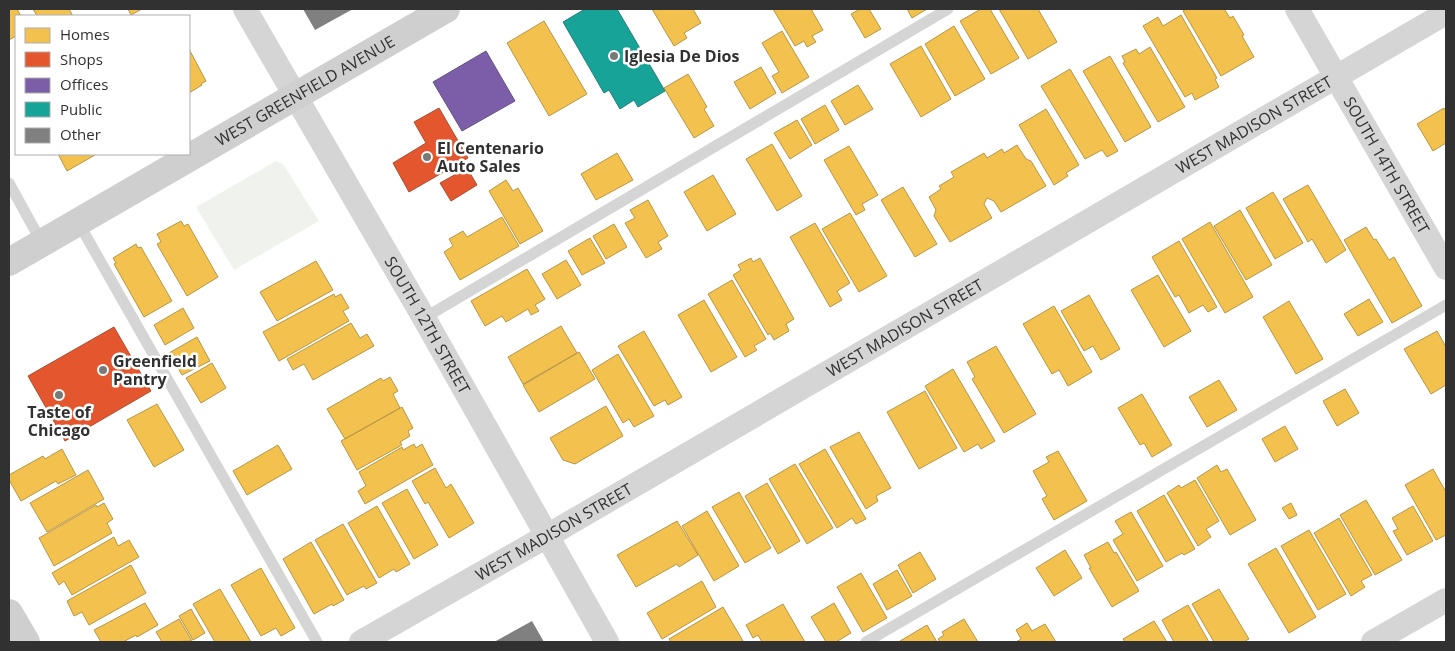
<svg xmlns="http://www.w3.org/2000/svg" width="1455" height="651" font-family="'Open Sans',sans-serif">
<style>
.green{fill:#f0f3ed}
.homes{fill:#f2c14e;stroke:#b89645}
.shops{fill:#e4572e;stroke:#ae4c2f}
.offices{fill:#7b5ea7;stroke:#655084}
.public{fill:#17a398;stroke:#1f8179}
.building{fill:#808080}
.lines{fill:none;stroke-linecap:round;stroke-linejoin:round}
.lane{stroke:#d5d5d5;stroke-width:11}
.street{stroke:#d5d5d5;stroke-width:24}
.secondary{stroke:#cfcfcf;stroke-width:28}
.poi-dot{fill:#797979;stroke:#fff;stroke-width:2}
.labels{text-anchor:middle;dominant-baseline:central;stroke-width:5;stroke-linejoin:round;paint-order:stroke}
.poi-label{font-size:16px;font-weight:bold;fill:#313131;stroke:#fff;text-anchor:start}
.street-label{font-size:16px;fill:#313131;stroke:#fff}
</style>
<rect width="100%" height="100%" fill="#fff"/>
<!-- green -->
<path class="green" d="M276,161L283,164L319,221L234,270L196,207Z"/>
<!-- homes -->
<path class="homes" d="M9,9H17L21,16H16V36L9,40Z
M33,9H69L73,16H37Z
M128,9H142L131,15Z
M652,9H693L701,23L684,33L687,38L674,46Z
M773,9H811L823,30L812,36L816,42L807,47L804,41L795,46Z
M860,9H869L881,29L865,38L851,14Z
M907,9H927L912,18Z
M981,9H990L1019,58L991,74L960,21Z
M999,9H1038L1057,42L1028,59Z
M1186,9H1227L1225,10L1230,18L1233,16L1244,35L1242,36L1254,57L1221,76L1183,11Z
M1181,15L1217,78L1215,79L1219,87L1195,100L1192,93L1185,97L1143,26L1158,17L1163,26Z
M544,21L587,94L549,116L507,43Z
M954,26L985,79L955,96L925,44Z
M782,31L809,77L782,93L772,76L779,72L762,43Z
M921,46L951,99L921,117L890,64Z
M1150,47L1185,107L1158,122L1123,63L1125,62L1122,56L1136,49L1139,54Z
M189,49L206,81L201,84L202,85L189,93Z
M1110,56L1151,127L1125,142L1083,71Z
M761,67L776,93L750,109L734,82Z
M1070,69L1118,151L1107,157L1102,150L1085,159L1041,86Z
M688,74L707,107L704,109L714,126L694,138L664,88Z
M858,85L873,109L845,125L831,101Z
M825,105L839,130L815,144L801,119Z
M1444,108L1446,111V143L1433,151L1417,124Z
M1046,109L1079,165L1066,173L1068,176L1054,185L1019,125Z
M797,120L812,145L790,159L774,133Z
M772,144L802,196L777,211L746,159Z
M1017,145L1026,159L1031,161L1046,186L1001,212L994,201L987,198L984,204L992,218L950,242L934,216L936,210L929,197L941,189L939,186L954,177L951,172L984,153L987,158L1002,149L1004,153Z
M849,146L878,195L862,204L865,210L856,215L824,160Z
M617,153L633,180L596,200L581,174Z
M58,154H94L95,155L67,171Z
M713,175L736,214L707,231L684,192Z
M506,180L513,191L518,188L543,231L520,244L489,191Z
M1308,185L1346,250L1326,263L1312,239L1308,242L1283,199Z
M903,187L937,244L915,257L881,200Z
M1273,192L1303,243L1275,259L1246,208Z
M648,200L668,236L658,242L662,249L646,258L625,223L635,218L630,210Z
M1240,210L1272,265L1246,280L1214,226Z
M850,213L887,276L859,292L822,229Z
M502,217L519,246L460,280L444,252L453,246L449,239L463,231L467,237Z
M181,221L184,226L188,224L218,277L187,296L157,244L161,242L157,234Z
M1210,222L1253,297L1225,313L1182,239Z
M815,223L850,283L837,291L842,300L830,307L790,237Z
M614,224L627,247L606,259L593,236Z
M1366,227L1374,240L1376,239L1389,260L1394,257L1422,306L1392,323L1344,240Z
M590,238L605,263L582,275L568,251Z
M1179,241L1217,307L1208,312L1203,305L1189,313L1179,295L1175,297L1152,257Z
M136,244L138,248L141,247L172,301L144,317L114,264L116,263L113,258Z
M751,258L753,262L760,258L794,319L786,324L789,331L774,340L770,333L768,335L733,275L741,270L738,265Z
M566,260L581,285L557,299L542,274Z
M316,261L333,290L277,321L260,292Z
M527,269L545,299L535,305L539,311L531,315L528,309L506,322L502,316L485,326L471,301Z
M1158,275L1191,331L1164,347L1131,290Z
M732,280L766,339L754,346L757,350L745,357L708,294Z
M334,294L335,297L341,294L349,308L343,311L349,321L279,361L263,332Z
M1089,295L1120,349L1101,360L1093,346L1084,351L1061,311Z
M1369,299L1383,322L1358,336L1344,314Z
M704,300L737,357L711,372L678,315Z
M1289,301L1323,359L1296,374L1263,317Z
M1054,306L1092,372L1068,386L1059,370L1052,374L1023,324Z
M183,308L194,328L165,345L154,325Z
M351,323L360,338L367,334L374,346L313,380L304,364L293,370L287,359Z
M561,326L577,353L523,384L508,357Z
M644,331L682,397L668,405L665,400L654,406L618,346Z
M1437,331L1446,347V385L1431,394L1404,349Z
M197,337L210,361L182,375L169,353Z
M996,346L1036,414L1004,433L972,379L975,377L967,362Z
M579,352L595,379L539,412L523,385Z
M618,354L654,416L634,427L629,419L623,423L592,370Z
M212,363L226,388L201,403L186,378Z
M953,369L995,441L981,449L978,444L964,452L925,386Z
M390,377L398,391L393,394L400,408L345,439L327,409L381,378L383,381Z
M1219,380L1237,410L1207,427L1189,397Z
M1345,389L1359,413L1337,426L1323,401Z
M925,391L957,448L919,469L887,412Z
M1142,394L1172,445L1152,457L1144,443L1140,445L1118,408Z
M157,404L184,450L154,467L127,420Z
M606,406L623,436L575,464L563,460L550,438Z
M402,407L413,428L408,431L410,436L400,442L402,445L357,470L341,441Z
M1285,426L1298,449L1275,462L1262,439Z
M859,432L891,488L876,496L878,501L866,509L830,447Z
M414,444L416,448L422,444L433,465L365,504L358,491L366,486L359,472L402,447L403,450Z
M278,445L292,469L247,495L233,471Z
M62,449L76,475L58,484L56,481L21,501L9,480V475L43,456L45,459Z
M825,449L866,519L856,524L852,518L837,528L799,464Z
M1058,451L1087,501L1054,520L1042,499L1047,496L1033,471L1049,462L1046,457Z
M795,464L833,528L807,544L769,479Z
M1217,465L1221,472L1227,469L1256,520L1230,535L1197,478Z
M435,468L446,488L451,484L474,523L449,538L428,502L425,504L412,481Z
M1433,469L1446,492V535L1436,540L1405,485Z
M88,470L104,499L47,532L30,503Z
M1195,480L1219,521L1206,529L1211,537L1198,546L1167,493L1179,485L1181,488Z
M767,483L800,541L778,554L745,496Z
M407,489L438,545L414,559L382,503Z
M739,492L771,548L745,563L712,507Z
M1164,495L1195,549L1184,555L1182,553L1166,562L1137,511Z
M1366,500L1402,560L1375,575L1340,515Z
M104,503L113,519L107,523L112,533L54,566L39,538L96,505L97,507Z
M1291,503L1297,515L1289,519L1282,508Z
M377,506L410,564L396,572L394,569L379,578L348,523Z
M1413,506L1433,541L1407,555L1393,531L1398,529L1392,518Z
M707,511L739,566L714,581L682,526Z
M1131,512L1163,566L1137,581L1113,540L1123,534L1115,521Z
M1339,518L1372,575L1361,581L1365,587L1351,596L1314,533Z
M677,521L698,555L679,567L677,564L636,587L617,555Z
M343,524L377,583L366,589L364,586L347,595L315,540Z
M1309,530L1346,594L1318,610L1281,546Z
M114,537L118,546L129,540L139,557L72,595L64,581L59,585L52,573Z
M311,542L344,600L333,606L332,604L314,614L283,559Z
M1108,542L1114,553L1116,552L1139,591L1112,607L1089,568H1091L1084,555Z
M1276,548L1316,617L1289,633L1248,564Z
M1065,550L1082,578L1054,596L1036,568Z
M920,552L936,579L913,593L898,565Z
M131,565L146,593L89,625L82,612L74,616L67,601Z
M261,568L295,628L281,636L276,628L261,636L231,585Z
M897,570L912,596L887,610L873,584Z
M861,573L887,618L863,632L837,587Z
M702,581L716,607L662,639L647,613Z
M220,589L251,642H215L193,604Z
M1219,589L1249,639L1245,641L1246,642H1214L1192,604Z
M145,603L158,625L137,637L136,635L123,642H101L94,630Z
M834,603L851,633L836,642H826L811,617Z
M783,604L805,642H762L758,635L753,638L746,625Z
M1188,605L1209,642H1174L1162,620Z
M723,607L743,641L740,642H671L669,639Z
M191,609L205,633L193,640L179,616Z
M179,619L192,641L162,642L156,632Z
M964,619L978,642H940L938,639L944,635L942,632Z
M1154,621L1167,642H1125L1123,639Z
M1027,623L1032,631L1045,624L1056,642H1016L1021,639L1016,630Z
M927,625L937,642H901L900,641Z"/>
<!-- shops -->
<path class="shops" d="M439,108L468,158L409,192L393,163L426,143L414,122Z
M467,168L477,185L451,201L440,183Z
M114,327L151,391L65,441L28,376Z"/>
<!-- offices -->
<path class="offices" d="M486,51L515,101L462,131L433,82Z"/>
<!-- public -->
<path class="public" d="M585,9H617L665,91L638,107L634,100L620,109L609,90L604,93L563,22Z"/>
<!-- building -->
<path class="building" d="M303,9H353L315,30Z
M532,621L544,642H494Z"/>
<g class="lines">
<!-- lane -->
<path class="lane" d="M9,183L42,243
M78,222L317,642
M424,318L948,9
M866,642L1446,305"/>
<!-- street -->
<g class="street">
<path id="s1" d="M245,9L424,318L607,642"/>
<path id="s2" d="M1297,9L1446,268"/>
<path id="s3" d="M361,642L547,536L1446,13"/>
<path d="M1373,642L1446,600"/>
</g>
<!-- secondary -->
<g class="secondary">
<path id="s4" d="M9,262L446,9"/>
<path d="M9,613L26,642"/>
</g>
</g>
<!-- markers -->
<g class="poi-dot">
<circle cx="614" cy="56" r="5"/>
<circle cx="427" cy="157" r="5"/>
<circle cx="103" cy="370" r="5"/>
<circle cx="59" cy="395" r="5"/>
</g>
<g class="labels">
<!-- poi labels -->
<g class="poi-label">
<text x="624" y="56">Iglesia De Dios</text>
<text x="437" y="148">El Centenario<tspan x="437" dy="18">Auto Sales</tspan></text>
<text x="113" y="361">Greenfield<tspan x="113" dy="18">Pantry</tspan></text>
<text x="59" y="412" text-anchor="middle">Taste of<tspan x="59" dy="18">Chicago</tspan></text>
</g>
<!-- street labels -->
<g class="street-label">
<text stroke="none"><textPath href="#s4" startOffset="342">WEST GREENFIELD AVENUE</textPath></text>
<text stroke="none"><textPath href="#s3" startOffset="1032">WEST MADISON STREET</textPath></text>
<text stroke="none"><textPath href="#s2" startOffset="180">SOUTH 14TH STREET</textPath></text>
<text stroke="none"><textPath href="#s1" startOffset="365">SOUTH 12TH STREET</textPath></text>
<text stroke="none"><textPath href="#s3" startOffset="628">WEST MADISON STREET</textPath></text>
<text stroke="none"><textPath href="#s3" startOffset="222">WEST MADISON STREET</textPath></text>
</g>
</g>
<!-- border -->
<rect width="1455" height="651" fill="none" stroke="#313131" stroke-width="20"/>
<!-- legend -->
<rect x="15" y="15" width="175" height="140" fill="#ffffff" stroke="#adadad"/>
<rect x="25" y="28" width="25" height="15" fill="#f2c14e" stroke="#adadad"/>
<text x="60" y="40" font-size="15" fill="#313131">Homes</text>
<rect x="25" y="52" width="25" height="15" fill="#e4572e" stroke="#adadad"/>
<text x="60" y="65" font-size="15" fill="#313131">Shops</text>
<rect x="25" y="78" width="25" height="15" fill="#7b5ea7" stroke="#adadad"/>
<text x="60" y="90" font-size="15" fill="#313131">Offices</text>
<rect x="25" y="102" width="25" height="15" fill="#17a398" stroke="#adadad"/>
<text x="60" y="115" font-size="15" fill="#313131">Public</text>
<rect x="25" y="128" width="25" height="15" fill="#808080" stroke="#adadad"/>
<text x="60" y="140" font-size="15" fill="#313131">Other</text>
</svg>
